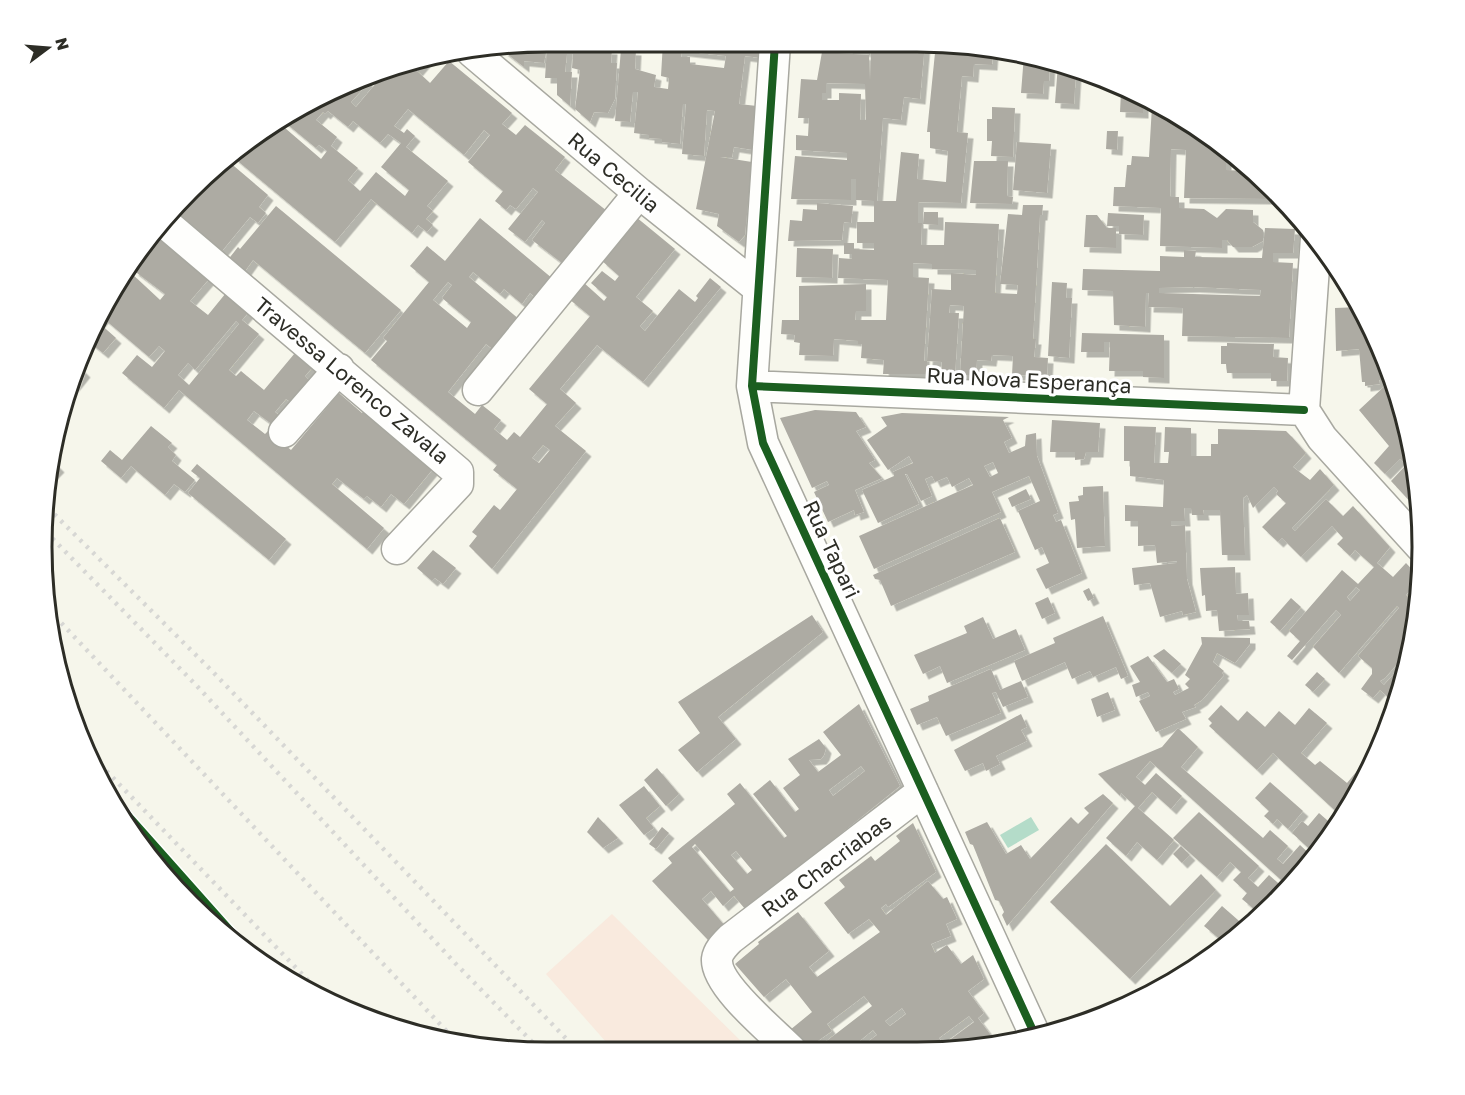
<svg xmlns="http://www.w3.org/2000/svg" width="1465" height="1095" font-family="'Golos Text',sans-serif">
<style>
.green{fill:#f9eade}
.water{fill:#b4dcc9}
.building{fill:#adaba3;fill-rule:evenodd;filter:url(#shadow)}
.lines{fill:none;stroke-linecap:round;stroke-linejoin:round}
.minor-casing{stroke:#a8a8a0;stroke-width:33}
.minor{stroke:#fefefc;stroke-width:30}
.rail{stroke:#d7d7d4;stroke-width:4.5;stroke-dasharray:3 6;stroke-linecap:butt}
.cycleway-casing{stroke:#fff;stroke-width:11}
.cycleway{stroke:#1b5e20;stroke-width:8}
.labels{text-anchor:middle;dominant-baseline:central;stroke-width:6;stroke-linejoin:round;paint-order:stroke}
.street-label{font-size:21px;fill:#2d2d26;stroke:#fff}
.rim{fill:none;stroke:#2d2d26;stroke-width:3}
</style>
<defs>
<filter id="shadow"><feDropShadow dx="5.5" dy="5.5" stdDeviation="0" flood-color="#0004"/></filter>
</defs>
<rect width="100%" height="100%" fill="#f6f6eb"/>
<!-- green -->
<path class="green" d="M612,914L750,1050L614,1051L546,974Z"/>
<!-- water -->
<path class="water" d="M1031,817L1039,830L1008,848L1000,835Z"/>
<!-- building -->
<path class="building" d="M547,42H574L573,47L612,49L611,63H617L615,99L608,113L594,112L590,122L575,109L580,70L572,68L573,54H567L565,72H572L570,106L557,95V78H545L547,48L544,63L524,61V67L502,50Z
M663,42L762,45L761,58L745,56L739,104L757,106L753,150L734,147L732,157H720L752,162L745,235L739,242L717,226L719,214L696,209L715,111L707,110L704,156L682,154L686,104H683L680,144L662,142V139L649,138V135L634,133L638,92H633L630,122L615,121L621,49L636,50L635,69L656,75L654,87L668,89L669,78L661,76ZM682,51L726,56L724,68L690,64V57H681Z
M820,43H860L874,45V52L889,53L890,43H925L920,99L904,97L901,120L883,118L877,201H896L901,152L919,154L917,179L946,182L948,151L930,148V132H927L936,43L993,50L992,65L974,64L973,77L962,76L957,132L968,133L961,203L918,202V223H922L921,245H944L945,222L999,224L995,293L1017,294L1018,285L1000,284L1008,214L1022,215L1023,205H1043L1042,215H1040L1033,339H1036L1034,357L1048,358L1047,376L1012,375L1013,356L992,355L991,361L977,360L976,375H960L964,306L950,305L949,313H959L955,375L941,374L942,362L927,361L932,289L951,290V273L976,275V270L932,269V264L913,263V277L929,278L924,361H927V374H883L884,360L861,358L862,344H858V341L834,339L833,356L799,355L800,343L794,342L795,335L781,334L782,320H799V286L866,284V311H856L855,320H886L888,280L838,278L839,258L852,259V254H844V243H854V249L874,250V243H857V222H874V201L856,200V179H851V200L791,199L795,156L847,160V153L796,150V135L808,136L809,118H798L801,79L817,80L822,52L869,55L870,80L871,52L820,49ZM826,83L865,84L866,120H860L861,94L839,93V100H822V93H826Z
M1024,55L1050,60L1049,81H1044L1043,94L1021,93Z
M428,58L417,71L430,83L449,61L512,113L502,124L516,135L525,125L565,157L555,170L607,211L562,263L532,240L545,223L542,220L525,242L508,229L538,192L533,188L516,209L510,205L506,210L495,201L503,191L468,162L490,135L484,130L464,155L408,109L394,126L404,133L407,129L415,136L406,147L448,181L427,206L433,211L426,219L433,225L427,232L418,225L412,233L371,199L335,242L233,157L278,122L321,159L327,151L319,145L316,148L282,120L294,110L366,80L369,82L351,102L356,107L377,82L371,78L416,59ZM328,111L348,127L353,121L380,143L388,134L401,143L381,167L409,190L405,196L376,172L360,191L348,180L358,168L331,146L337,137L316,120L323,112L325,114Z
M1058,64L1076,72L1074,104L1055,103Z
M1121,92L1143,102V113L1120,112Z
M1152,106L1198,127L1230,157H1226V170L1245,171L1275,199L1184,198L1186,150L1171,149L1170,197H1179V208L1204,209L1217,218L1226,209L1253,210V222L1263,230V241L1252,247H1233L1227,240H1222V248L1160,246L1161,208L1113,206L1114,187H1125L1127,165H1131L1132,156L1149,157Z
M992,107L1015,108L1013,157L991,156L992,141H987V119H992Z
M1107,131H1118L1117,150L1106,149Z
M1017,142L1051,144L1047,193L1013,190Z
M228,161L268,195L259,207L266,213L258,223L250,217L222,251L178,215L176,218L172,215L185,197L189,201L214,172Z
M974,161H1008L1007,196L1013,197L1012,204L970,203Z
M817,203L853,206L851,223L844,222L842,240L788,241L790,220L802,221L803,209L817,210Z
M276,206L401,310L365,353L253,260L243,274L227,261L238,247L240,249Z
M924,212H938V225L923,224Z
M1108,213L1144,215L1143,235L1119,234V226H1107Z
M1086,215H1097L1107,228H1116V248L1084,247Z
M636,217L675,249L636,297L653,311L640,326L645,331L679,289L695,302L698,298L696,296L710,278L721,287L643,382L597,345L560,389L576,403L555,426L586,451L492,569L469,546L477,536L472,532L494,505L500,510L517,489L493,470L497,465L371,360L387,341L383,338L429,282L410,266L427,246L445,261L480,218L553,279L537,299L530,293L522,304L504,289L500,294L473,272L469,277L520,320L495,351L486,344L448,392L475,414L482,405L501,420L494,429L507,440L514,432L520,437L547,404L529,389L590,316L569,299L583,282L604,301L607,297L591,283L602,271L615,281L619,276L601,260ZM448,282L452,285L442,298L471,322L467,328L433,300ZM543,445L550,450L539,463L532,458Z
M1265,228L1295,229L1293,253H1273V262L1293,263L1289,338L1182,336L1183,308L1148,307L1149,293H1146L1145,327L1114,325L1113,291L1082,290L1083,269L1160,271V256L1184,257V250L1196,251L1195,257L1262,258ZM1194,287L1261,290L1260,296L1159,293V288Z
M161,231L209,279L190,301L208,315L230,288L253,307L242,320L259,334L229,370L236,376L241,371L264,390L300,347L317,362L305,376L310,381L292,403L286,399L275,412L280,416L273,425L254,411L247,420L265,434L268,431L291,450L339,393L362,413L368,406L437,464L404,504L391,494L381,507L367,496L364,499L337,478L332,484L384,528L367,549L179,390L164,408L122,373L137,355L152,367L165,351L159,346L149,357L103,318L99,323L116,338L103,353L88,341L94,324L131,273L160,300L165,294L133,270ZM236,321L239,324L189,385L178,375L188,363L195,370Z
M797,248L833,249L832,278L796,277Z
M1052,282L1067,283L1066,298H1072L1069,358L1048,356Z
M1360,307L1371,324L1392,379L1379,380L1380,384L1365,386V382H1362L1359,349L1336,351L1335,308Z
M1082,333L1164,335V378L1143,377V371H1109L1110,342H1104V352H1081Z
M1227,343L1274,344L1273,357L1288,358L1287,381H1271V373H1227L1226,364H1221V346H1227Z
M80,367L85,372L73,387Z
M1388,383L1398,396L1406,417L1420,504L1416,508L1391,481L1406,465L1400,459L1385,474L1374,463L1389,446L1359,410Z
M815,410L856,412L866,427L856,431L875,460L869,463L882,478L855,490L864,512L855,515L854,510L828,522L814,492L829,485L827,481L812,488L780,418Z
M902,413L1009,417L1003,420L1012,438L1004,442L1009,453L1025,446L1026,435L1036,433L1037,456L1058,513L1053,515L1056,522L1061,520L1082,573L1046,589L1036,569L1049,563L1042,547L1035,550L1018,511L1040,501L1029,476L992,492L1001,512L874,569L859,536L973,485L969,478L952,487L947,477L935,482L932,476L925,479L932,496L921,501L907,474H905L919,504L878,523L862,490L894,476L893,472L913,463L909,456L888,470L867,440L887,426L881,417ZM993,462L998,473L990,477L984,466Z
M1052,420L1100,423L1098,452H1086L1084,459L1075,460V452H1050Z
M151,426L172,443L168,447L176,455L172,461L195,480L185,492L174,484L165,495L131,466L121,478L101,461L110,450L122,460Z
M1124,426L1156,427L1154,463H1168L1169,452H1164L1165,427L1191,428V456H1211V444H1218V429L1286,431L1292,437L1306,453L1293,467L1310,480L1320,469L1334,485L1292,528L1295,531L1326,499L1343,516L1353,506L1390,547L1377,563L1393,577L1406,563L1420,578L1406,595L1419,606L1410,649L1385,678L1380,681L1384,685L1409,657L1397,705L1380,690L1373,698L1361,689L1372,674V668L1358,656L1399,608L1397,606L1339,673L1313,647L1341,615L1336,610L1292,660L1287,656L1300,641L1289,631L1342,570L1358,584L1374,567L1355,550L1350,556L1337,544L1343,538L1332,526L1301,557L1282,538L1278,542L1262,527L1286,503L1276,494L1278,491L1274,487L1253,508L1247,495L1243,498L1245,555H1222L1220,510H1203L1204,515H1192L1191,508H1184L1185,521H1171V526L1185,525L1187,579L1196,612L1183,615L1182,611L1160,617L1150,583L1134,585L1132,568L1177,563V561L1157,563L1155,545L1138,546V521H1125V505L1163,507L1164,480L1130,476V461H1124ZM1356,587L1360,590L1350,601L1347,597Z
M51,459L59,467L52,474L50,473Z
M197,464L286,539L269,560L188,493L200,478L191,471Z
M1103,486L1105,546L1077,548L1075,519L1071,520L1069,502L1079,501L1078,496L1083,495V487Z
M1026,489L1031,499L1012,507L1008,498Z
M1000,518L1015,552L891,606L880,580L875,579L873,575Z
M433,550L456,568L443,584L435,578L432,581L417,568Z
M1235,567L1236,594L1248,593L1249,615H1237L1238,621H1249L1250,629L1219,631L1217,610L1206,611L1205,595L1202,596L1200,568Z
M1089,588L1094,598L1088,601L1083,591Z
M1048,597L1055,613L1042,619L1035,603Z
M1291,598L1301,607L1280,631L1270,622Z
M812,615L823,632L718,717L736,739L697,772L678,750L700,733L678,702Z
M1103,616L1128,676L1121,679L1116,667L1093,677L1090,671L1072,679L1065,662L1022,681L1014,661L1055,643L1053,638Z
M983,617L993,639L1016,629L1025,650L947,683L940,666L923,674L914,655L967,633L964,626Z
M1201,637L1250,638V644L1235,663L1217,653L1213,662L1224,671L1222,673L1224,675L1202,700L1194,705L1196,707L1182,712L1186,719L1156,732L1139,701L1150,696L1148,692L1136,697L1132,685L1140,682L1130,666L1148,656L1167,682L1174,679L1179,689L1173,692L1175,695L1189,688L1185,684L1190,679L1185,675L1202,644Z
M1164,649L1181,664L1172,673L1153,656Z
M991,669L1000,690L1021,681L1028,697L1003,707L996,692L992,693L1001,713L946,736L937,717L917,725L910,709L929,701L928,696Z
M1317,672L1325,679L1313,692L1305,685Z
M1108,692L1115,710L1097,717L1091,699Z
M859,704L900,786L746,910L734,896L723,906L711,891L702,899L725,926L708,940L652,881L672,863L668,858L735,804L727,794L740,783L784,838L787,836L753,794L770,780L795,812L799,809L783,788L800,775L788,759L819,739L826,748L824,755L821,759L809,760L818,772L841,755L823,732ZM861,766L865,771L833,796L829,790ZM695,844L734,889L730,892L692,847ZM736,851L752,870L747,874L731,855Z
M1221,705L1238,721L1247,711L1265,727L1279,711L1295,725L1309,708L1327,723L1301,753L1315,765L1320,761L1347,783L1371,754L1375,757L1358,794L1352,801L1354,803L1343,818L1273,753L1257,770L1209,726L1212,723L1208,719Z
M1021,714L1027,727L1021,730L1027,741L996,756L1000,764L986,771L983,763L965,771L954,750Z
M1178,728L1198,747L1181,767L1263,838L1270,830L1288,846L1277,859L1283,864L1300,845L1314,858L1290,888L1150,761L1136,777L1145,785L1156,773L1182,796L1171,809L1152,792L1138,808L1174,840L1157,860L1137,842L1126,856L1106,838L1135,806L1121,793L1120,796L1098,774L1162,747Z
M657,768L679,794L666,806L644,780Z
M1270,782L1303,811L1288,829L1277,819L1273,824L1264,816L1269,811L1255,798Z
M644,786L660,806L646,818L654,828L644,835L619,805Z
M1103,794L1113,803L1007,926L1002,915L1004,912L999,901L995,900L973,845L970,844L965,832L987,822L1006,854L1021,845L1030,859L1071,817L1078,824L1089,813L1084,808Z
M1199,812L1259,866L1248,878L1258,887L1269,875L1287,891L1261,915L1242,899L1247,893L1233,880L1241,872L1230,862L1217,877L1173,838Z
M1319,813L1336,828L1316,855L1292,833L1302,821L1308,826Z
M598,817L618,838L603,848L587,832Z
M913,823L936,872L888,907L886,904L881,908L886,915L928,881L943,899L947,897L957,919L946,924L951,936L931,944L935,953L947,945L961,964L973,955L984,979L968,991L984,1013L978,1018L996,1042L993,1046L984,1049H928L924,1042L914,1049H901L898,1044L891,1049L857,1050L877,1035L873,1030L851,1048L852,1050H815L872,1006L864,996L827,1024L832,1031L808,1048L790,1030L812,1012L786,979L764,997L735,964L759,944L758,942L798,912L829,951L809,967L817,977L880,932L869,919L848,934L824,903L845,887L839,880L871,856L875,861L900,841L896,836ZM902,1008L906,1014L890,1026L885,1021ZM969,1016L974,1022L944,1044L939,1038Z
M662,827L669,833L656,849L649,844Z
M1106,844L1170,906L1201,874L1216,890L1130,979L1050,902Z
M1181,846L1190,855L1182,863L1173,854Z
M1222,906L1247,928L1228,946L1204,926Z"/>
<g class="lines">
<!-- minor casing -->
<g class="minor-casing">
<path id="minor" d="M775,43L752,386L763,443L1035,1035
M472,52L639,193L758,288
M166,224L458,472V484L397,549
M1316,238L1304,410L1322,438L1421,547
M752,386L1304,410
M478,390L639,193
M284,432L339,369
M791,1050C772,1031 715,985 717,959C718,951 725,944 730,939L923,791"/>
</g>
<!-- minor -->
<use href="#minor" class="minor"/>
<!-- rail -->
<path class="rail" d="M48,508L211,670L578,1051
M46,532L196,685L456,964L542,1052
M49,610L455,1040
M94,758L326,999"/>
<!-- cycleway casing -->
<g class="cycleway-casing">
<path id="cycleway" d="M775,43L752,386L763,443L1035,1035
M752,386L1304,410
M122,809L250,953"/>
</g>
<!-- cycleway -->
<use href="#cycleway" class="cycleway"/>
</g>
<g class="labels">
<!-- street labels -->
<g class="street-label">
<text transform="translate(614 172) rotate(40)">Rua Cecilia</text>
<text transform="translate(352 380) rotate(40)">Travessa Lorenco Zavala</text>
<text transform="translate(1029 380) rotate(3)">Rua Nova Esperança</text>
<text transform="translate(832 549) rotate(65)">Rua Tapari</text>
<text transform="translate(826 865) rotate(-37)">Rua Chacriabas</text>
</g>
</g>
<!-- crop -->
<path d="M0 0H1465V1095H0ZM547 52H917A495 495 0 0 1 1412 547V547A495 495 0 0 1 917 1042H547A495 495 0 0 1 52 547V547A495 495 0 0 1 547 52Z" fill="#fff" fill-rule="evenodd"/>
<path class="rim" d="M547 52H917A495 495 0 0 1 1412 547V547A495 495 0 0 1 917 1042H547A495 495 0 0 1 52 547V547A495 495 0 0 1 547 52Z"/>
<!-- north arrow -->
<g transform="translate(48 48) rotate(74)" stroke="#ffffff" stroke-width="4.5" paint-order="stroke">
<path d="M0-4.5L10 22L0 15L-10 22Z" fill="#2d2d26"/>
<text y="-9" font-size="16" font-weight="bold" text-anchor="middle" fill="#2d2d26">N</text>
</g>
</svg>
